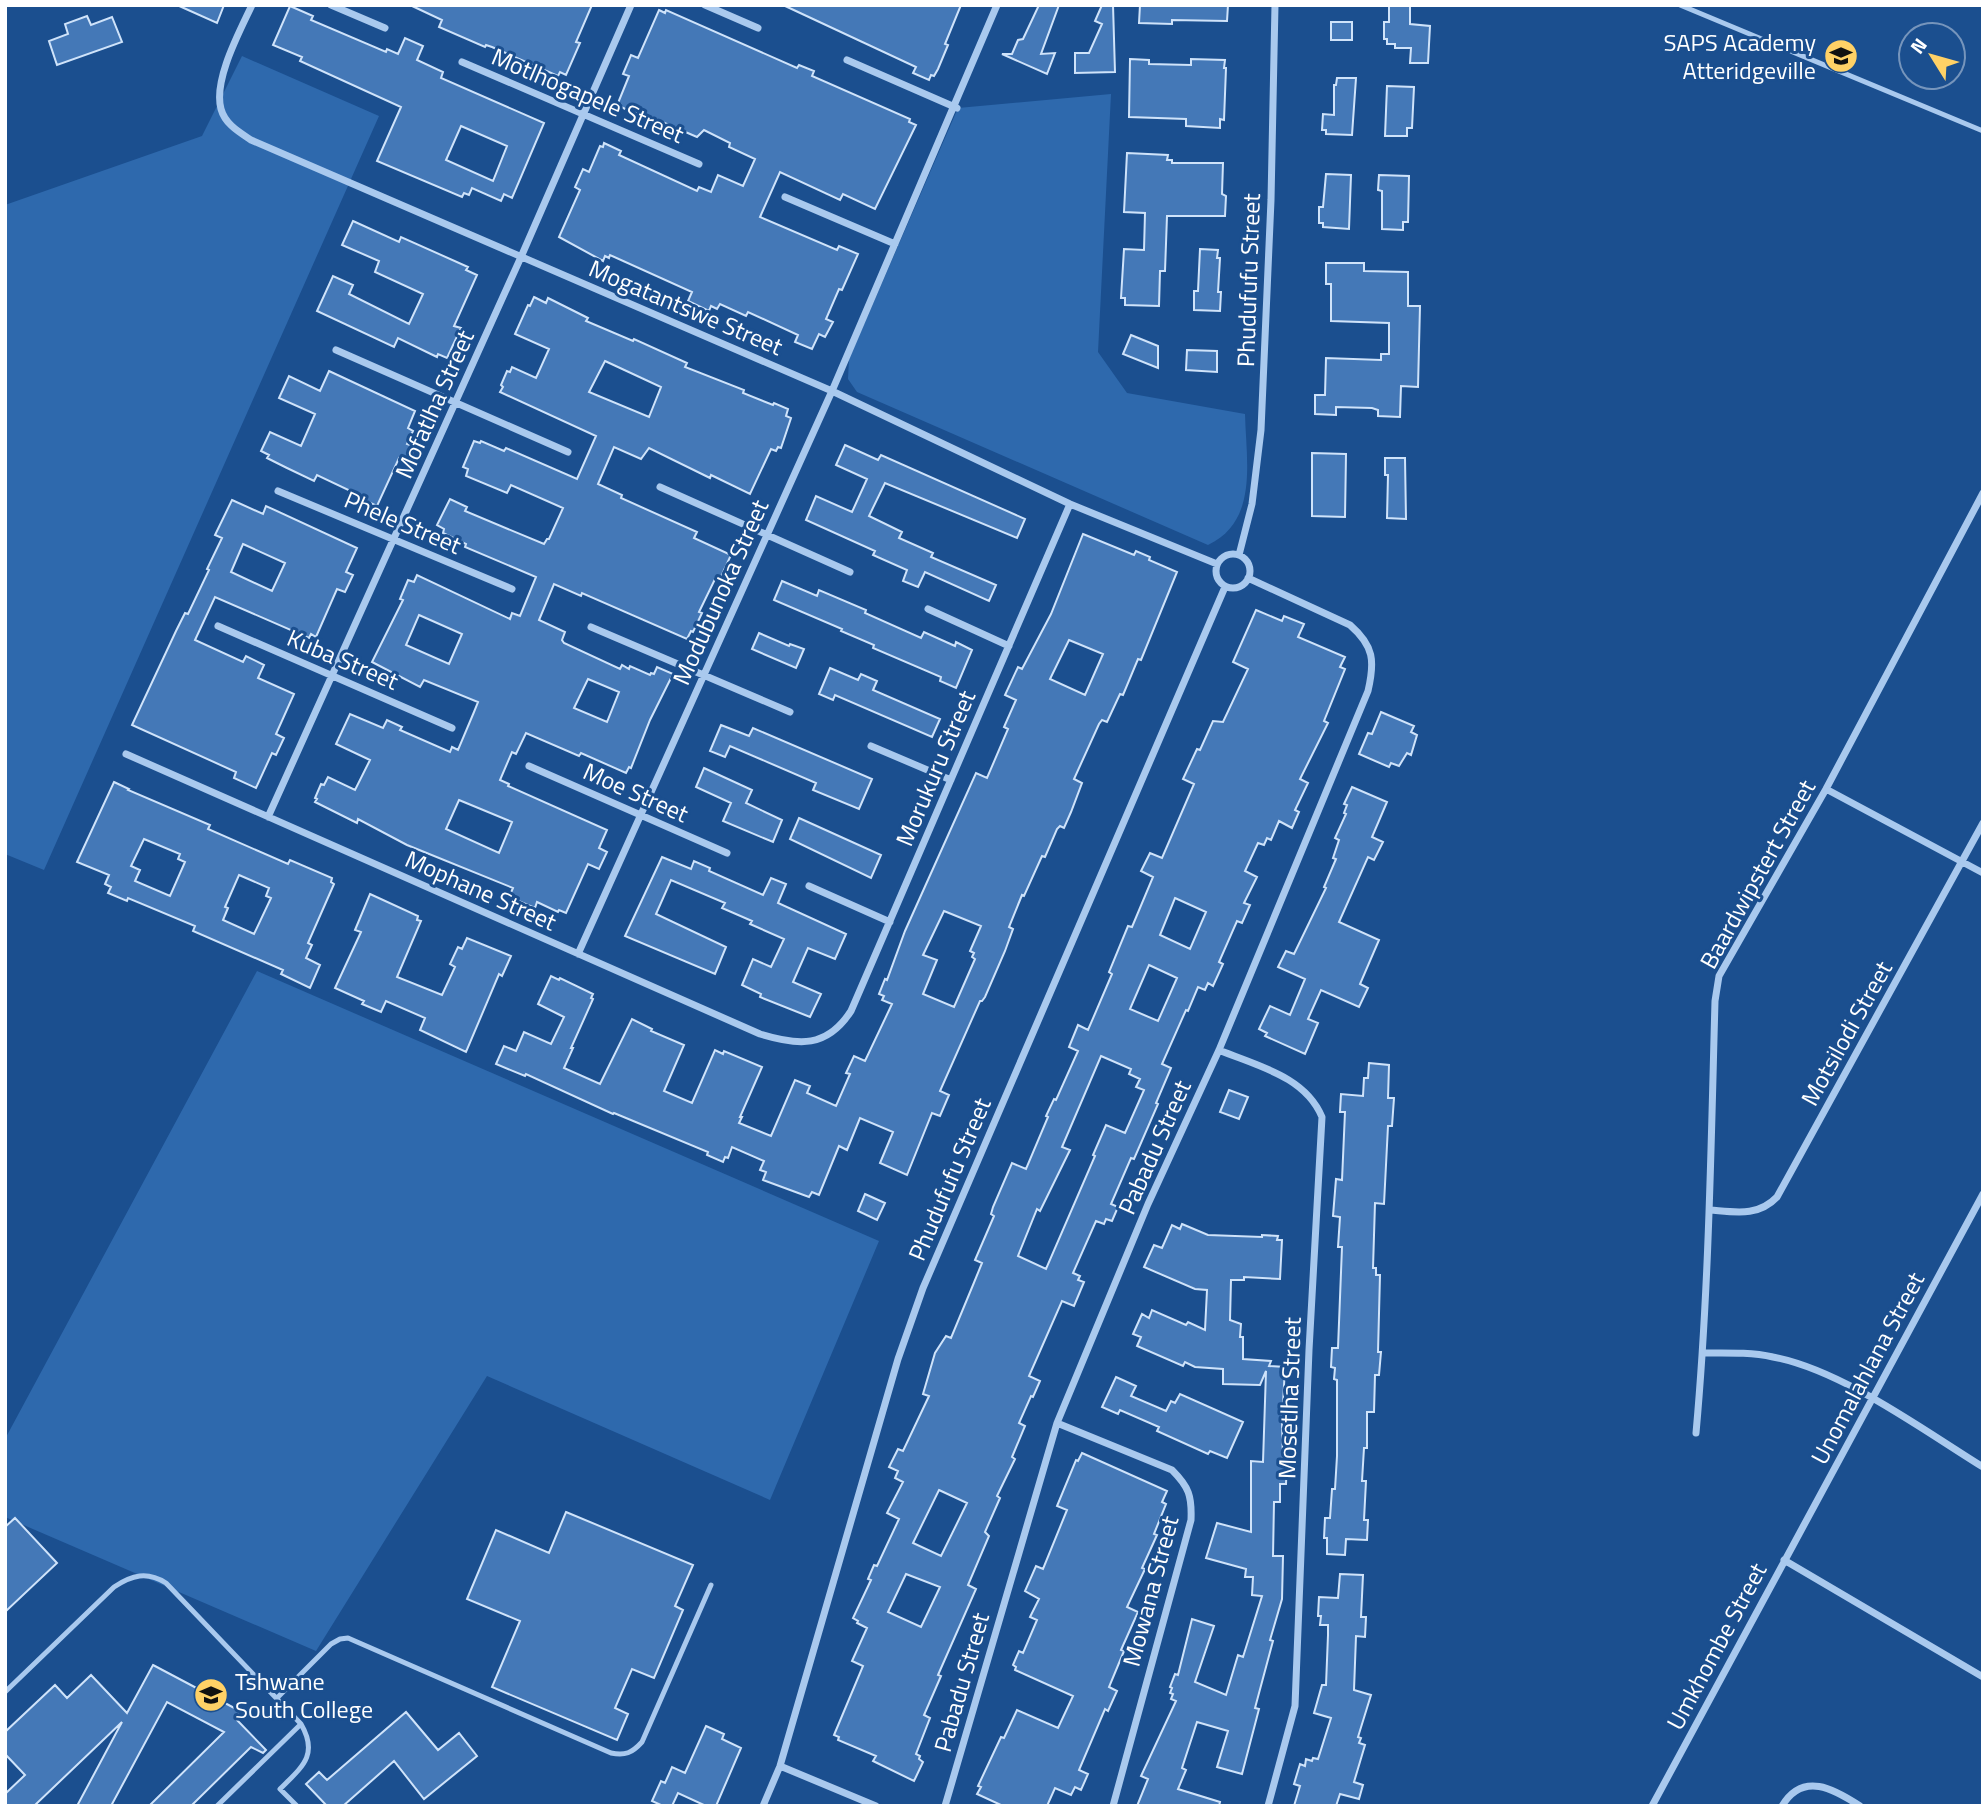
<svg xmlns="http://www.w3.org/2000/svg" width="1988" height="1811" font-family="'Titillium Web',sans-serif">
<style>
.green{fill:#2e69ad}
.building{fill:#4478b7;stroke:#cfe3fa;stroke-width:2;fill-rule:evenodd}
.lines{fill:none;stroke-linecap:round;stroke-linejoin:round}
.lane{stroke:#a9c9ee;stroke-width:5}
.street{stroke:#a9c9ee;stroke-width:7}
.labels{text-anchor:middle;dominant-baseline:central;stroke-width:6;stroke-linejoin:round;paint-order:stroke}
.poi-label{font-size:24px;fill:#fff;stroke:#1b4f8f;text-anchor:end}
.street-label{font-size:24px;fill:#fff;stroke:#1b4f8f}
</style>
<rect width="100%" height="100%" fill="#1b4f8f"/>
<!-- green -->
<path class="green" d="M242,56L379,116L44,870L5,854V205L202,136Z
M1111,94L1098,352L1127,393L1245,414C1246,460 1259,521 1208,545L857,392L848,379L849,359L958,108Z
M257,971L879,1241L770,1500L487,1376L316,1651L5,1517V1439Z"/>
<!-- building -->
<path class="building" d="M177,5H224L217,23Z
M410,5H592L576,42L580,43L566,75L560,72L558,76L492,47L486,45L485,47L439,27L442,20Z
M783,5H961L945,44L948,45L938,69L934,76L931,75L929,80L913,73L916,67Z
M1039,5H1059L1041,54L1055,53L1047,74L1002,54H1012L1018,40L1023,39Z
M1102,5H1113L1115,72L1075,73V53H1089L1102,24L1095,21Z
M1140,5H1228L1227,21L1172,20V24L1139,23Z
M1389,5H1410V24L1430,26L1428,63H1410L1411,48H1395V44H1387V39H1384V22H1389Z
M290,6L313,16L311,20L386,52L387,49L398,54L405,38L423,46L417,60L443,72L441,78L544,123L512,198L504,194L501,201L472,188L469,195L464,193L462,197L377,161L401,107L300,61L302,57L273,45ZM461,126L507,146L493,181L446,160Z
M659,10L665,13L666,10L797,68L799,65L814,71L812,76L910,119L909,122L916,125L875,209L843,194L840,200L780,172L760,217L837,250L839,246L858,254L842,290L839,289L826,319L833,322L825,337L819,334L812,349L795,342L798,335L748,312L746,316L720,304L717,309L711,306L709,311L688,301L692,292L610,255L609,258L605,256L603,261L559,237L580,190L575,187L583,169L589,172L600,146L603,147L604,143L621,151L619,155L697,191L699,187L711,192L718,175L743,186L755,159L729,147L730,143L704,130L697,137L637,111L636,114L619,106L620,104L618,103L629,76L623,74L631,55L638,58Z
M87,16L91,25L112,17L122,42L57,65L49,41L68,34L65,24Z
M1331,22H1352V40H1331Z
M1130,59L1149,60V64L1191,65V59L1225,60L1224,68H1226L1224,120L1220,119V128L1186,126V119L1129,117Z
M1337,78H1356L1352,135L1326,134V130H1322L1323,114L1334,115V85H1336Z
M1387,86L1414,87L1412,128H1407V136H1385Z
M1127,153L1168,155L1167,160H1172V163H1223L1222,194L1226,196L1225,216H1167L1165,271H1160L1159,306L1125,305V298H1121L1124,249L1144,250L1145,213L1124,212Z
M1326,174L1351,175L1349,229L1323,227V223H1319V207H1323Z
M1379,175L1409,176L1408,222H1403V230L1382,229V191L1378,190Z
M353,221L399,242L401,237L468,267L466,270L477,275L454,326L461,328L447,358L438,354L437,357L398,338L394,347L317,311L333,276L353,285L349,294L409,324L423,294L375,272L379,261L342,245Z
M1200,249L1218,250L1217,258H1220L1218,292H1221L1220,311L1194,310V291H1198Z
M1326,263H1364V271L1408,272V306H1420L1418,387L1401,386L1400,417L1378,416V410L1372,408L1336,407V415L1315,414V395H1325L1326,358L1381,360V354H1389V323L1331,321V284H1326Z
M534,297L546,303L548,298L588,318L586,321L633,341L634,339L687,363L685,367L744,390L743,393L773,405L774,403L788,409L786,416L791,418L781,448L778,447L776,451L771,449L750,494L711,475L710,478L649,448L641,459L614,447L598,484L622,495L621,498L697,532L694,538L731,555L720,579L716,577L699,612L702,613L693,632L691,631L687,639L582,593L581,596L554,584L539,620L565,632L562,640L564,643L620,669L622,665L629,669L630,666L650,675L651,673L654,674L657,667L673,674L650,720L631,768L629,767L626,773L581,753L579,756L526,733L516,754L512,752L500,780L509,784L508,786L607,830L599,848L607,852L599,869L588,864L566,913L559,910L558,912L537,902L535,908L509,897L513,888L407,845L358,819L357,823L315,802L317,799L315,798L321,784L324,785L328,777L355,790L370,760L336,744L350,714L383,728L387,720L402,727L400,730L450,752L452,747L458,750L474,712L478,702L424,680L420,687L372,662L403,600L400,599L408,580L414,582L417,575L510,619L512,613L520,616L536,577L465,547L466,544L443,533L444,529L437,525L450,499L467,507L465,511L544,544L547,539H549L563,508L511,485L507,493L466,476L468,469L463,467L474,441L480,443L481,441L504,451L506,448L577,479L596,436L500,392L503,387L501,385L507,371L510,372L512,367L536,378L549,349L515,334L528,305L530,306ZM605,361L661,387L649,417L589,392ZM419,615L462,634L449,664L406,645ZM588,679L619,692L607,722L574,708ZM459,800L512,822L499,853L446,829Z
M1131,335L1158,346V368L1123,354Z
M1187,350L1217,351V372L1186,370Z
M329,371L415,411L408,428L413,431L407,444L415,447L409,462L399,458L377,506L355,496L357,494L317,475L314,481L287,468L267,458L269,455L261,451L270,432L301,446L315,414L279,398L289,376L320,391Z
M845,445L878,460L881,455L1025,519L1017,538L885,483L869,516L902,532L899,538L933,553L931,557L996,585L989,601L925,572L918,587L903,581L907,570L873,555L875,551L806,520L816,496L852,512L867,479L836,465Z
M1312,453L1346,454L1345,517L1312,516Z
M1385,458H1405L1406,519L1387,518L1388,475H1385Z
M232,500L263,514L266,506L357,548L346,572L353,575L345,592L337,589L316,637L311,634L309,638L215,597L195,640L243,662L246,656L264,665L258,678L294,694L276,734L284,738L276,755L272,753L256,788L234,778L236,772L132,725L176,631L185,613L188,614L209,570L207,569L222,538L215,535ZM243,544L285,563L272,591L231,572Z
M1083,534L1134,555L1136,551L1150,557L1149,560L1177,572L1141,660L1138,659L1123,695L1120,694L1107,722L1102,720L1099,724L1074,779L1082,783L1071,812L1064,828L1060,826L1057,829L1045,857L1042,856L1024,896L1022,895L1009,927L1013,929L1005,951L985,997L982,1001H980L940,1091L949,1095L940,1116L932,1113L907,1175L880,1163L893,1132L860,1118L847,1150L839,1146L819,1195L812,1192L809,1197L763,1180L766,1172L760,1170L764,1161L732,1147L728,1158L725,1157L723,1162L707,1155L708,1152L614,1113L613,1114L526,1074L525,1076L496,1064L504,1046L516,1051L524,1032L551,1044L564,1017L538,1004L551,976L559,980L560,978L593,994L591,998L593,999L571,1048H573L564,1068L600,1084L632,1019L652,1029L651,1031L684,1045L664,1091L692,1103L715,1050L723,1054L724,1051L762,1067L740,1117H742L739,1123L771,1136L795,1080L810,1086L807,1093L836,1106L850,1074L846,1073L854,1056L865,1061L892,1004L882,1000L884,996L879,994L885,979L887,980L905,931L976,773L987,778L1008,729L1004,727L1016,700L1005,695L1018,667L1022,669L1051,614ZM1069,640L1103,654L1085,695L1050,679ZM944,911L981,926L970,951L974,953L972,957L975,959L954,1007L923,994L937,960L923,955Z
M782,581L817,596L819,590L866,610L865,613L921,638L924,632L955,646L956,642L972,650L956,688L940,681L941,677L873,648L874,645L841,631L842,629L774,600Z
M1256,610L1282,621L1284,616L1304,624L1298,637L1345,657L1340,667L1345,669L1324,721L1328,723L1300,779L1308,783L1295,810L1299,812L1292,828L1279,821L1271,840L1267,838L1264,845L1258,843L1245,871L1257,877L1244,903L1250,905L1242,923L1237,921L1219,962L1223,964L1213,986L1208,983L1205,990L1198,987L1188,1011L1186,1010L1162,1064L1171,1068L1156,1103L1158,1104L1134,1159L1131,1158L1111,1204L1118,1207L1112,1221L1106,1219L1104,1224L1096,1221L1073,1273L1080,1276L1078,1280L1084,1282L1074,1306L1062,1301L1029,1376L1040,1381L1033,1397L1031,1396L1019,1423L1025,1426L1012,1457L1015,1459L997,1496L1000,1498L985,1532L989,1536L968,1585L976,1589L938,1675L941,1676L924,1715L930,1718L916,1754L920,1756L919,1759L923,1762L914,1781L873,1761L876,1756L838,1740L839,1737L834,1735L863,1666L852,1661L867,1628L857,1623L858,1621L853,1618L871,1580L868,1579L874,1565L877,1566L899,1519L887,1513L903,1482L895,1478L898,1471L889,1467L898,1449L903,1451L929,1396L923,1394L935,1353L946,1336L951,1338L973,1285L982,1263L975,1260L994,1216L991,1214L993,1207L1012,1163L1026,1169L1048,1117L1046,1116L1054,1099L1056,1100L1078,1051L1069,1047L1078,1025L1088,1030L1112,974L1109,972L1128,926L1132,927L1153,877L1141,871L1150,853L1162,858L1194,784L1183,779L1197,749L1200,750L1213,721L1223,722L1248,669L1233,662ZM1175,898L1206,912L1190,949L1160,935ZM1149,965L1177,978L1158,1021L1130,1009ZM1101,1056L1131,1069L1129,1074L1140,1079L1136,1087L1144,1090L1125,1133L1106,1125L1093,1155L1095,1156L1046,1269L1018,1256L1037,1209L1040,1211L1070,1150L1062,1147ZM939,1490L967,1503L941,1556L913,1543ZM906,1574L940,1587L921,1627L888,1612Z
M759,633L789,646L790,644L804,649L796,668L752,649Z
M830,668L858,680L861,674L877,681L873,690L940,719L932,737L835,695L833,700L819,694Z
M1381,712L1414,726L1411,732L1417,735L1411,755L1407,753L1399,766L1391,763L1389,767L1359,754L1368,733L1372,734Z
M721,725L749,736L753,728L872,779L859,809L813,790L816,783L730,746L725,757L710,751Z
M704,768L752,790L746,803L782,820L773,842L723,821L731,803L696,787Z
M114,782L129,789L128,790L210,825L208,829L288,864L290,860L332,878L331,882L334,884L308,943L312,945L306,958L320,965L310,988L281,974L283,970L193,931L195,926L128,898L127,901L108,893L111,887L105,884L109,875L77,862ZM144,839L180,854L178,859L185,862L170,896L135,881L140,870L131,866ZM239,875L269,888L266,896L271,898L254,934L223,920L228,908L225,907Z
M1352,787L1387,802L1372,837L1383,842L1374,860L1368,857L1339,922L1379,940L1360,984L1368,988L1359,1007L1321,990L1308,1019L1318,1023L1305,1054L1265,1036L1267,1033L1259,1029L1270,1006L1290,1015L1305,979L1278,967L1286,951L1294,954L1326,888L1324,887L1336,859L1333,858L1339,840L1335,838L1346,814L1344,813L1347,805L1344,804Z
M799,818L881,855L871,878L790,839Z
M662,857L691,869L694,861L710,868L709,871L763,895L771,878L786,884L778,903L846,934L835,959L808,948L793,982L821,994L810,1017L760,997L761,994L742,985L753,959L771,967L784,939L750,924L752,921L722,908L725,903L671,880L656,914L726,947L715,974L625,936Z
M370,894L418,916L417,920L421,921L397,977L442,995L455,967L450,964L458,947L462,949L467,938L511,956L502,976L499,974L466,1052L420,1030L425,1018L386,1001L381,1012L362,1004L364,1001L335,988L361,932L355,930Z
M1369,1063L1389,1065L1388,1098H1394L1392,1126H1388L1384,1204L1375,1203L1373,1268H1376V1275H1380L1378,1352H1381L1379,1375H1375L1374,1412H1367V1448H1364L1362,1481H1366L1364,1520H1368L1367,1540L1346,1539L1345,1555L1327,1554V1538H1324L1325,1518H1330L1332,1489H1335L1337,1456V1380L1334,1379L1335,1368L1331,1367L1332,1348H1338L1342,1247H1338L1340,1217L1333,1216L1336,1179L1342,1180L1345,1112H1340L1341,1094L1363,1096L1364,1078H1368Z
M1229,1090L1248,1097L1239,1119L1220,1112Z
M865,1194L885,1203L877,1220L858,1211Z
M1182,1224L1208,1235L1262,1237V1235L1278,1236L1277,1240H1282L1280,1279L1244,1277V1280H1231L1230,1320L1241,1324L1240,1337H1243V1359L1271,1361L1269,1366L1285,1367L1282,1423L1283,1462H1287L1286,1484H1280V1502H1274L1273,1556H1283L1282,1599L1270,1640L1273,1641L1255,1708L1259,1709L1242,1774L1217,1767L1228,1731L1197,1722L1182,1768L1186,1770L1178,1789L1220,1802L1219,1806H1137L1148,1779L1141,1776L1176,1701L1171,1699L1173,1694L1170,1693L1172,1688L1170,1687L1175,1674L1178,1675L1192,1619L1214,1626L1195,1682L1226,1695L1238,1655L1243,1657L1262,1596L1252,1595L1253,1577H1245L1246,1569L1206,1558L1217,1523L1251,1532V1461L1263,1462L1266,1371L1260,1385L1223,1384V1369L1195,1367L1185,1362L1183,1366L1137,1346L1141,1337L1133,1334L1142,1314L1149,1318L1152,1310L1186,1325L1188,1322L1205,1330L1207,1290L1195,1289L1144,1267L1154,1245L1162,1248L1172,1225L1180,1229Z
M1116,1377L1136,1386L1131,1396L1166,1411L1171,1401L1175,1403L1180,1394L1243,1422L1227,1458L1210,1451L1208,1454L1157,1431L1159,1427L1120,1410L1118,1414L1102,1407Z
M1082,1453L1167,1491L1162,1502L1166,1504L1154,1534L1157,1535L1142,1568L1145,1569L1127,1607L1138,1612L1121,1650L1124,1651L1109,1687L1117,1691L1108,1711L1105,1709L1079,1770L1088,1774L1081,1790L1075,1787L1071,1795L1055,1788L1047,1806H1003L977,1794L981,1787L978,1786L1001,1737L1004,1738L1017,1710L1058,1728L1073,1696L1015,1670L1016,1667L1013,1665L1019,1651L1023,1653L1037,1620L1030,1617L1039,1599L1025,1591L1036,1566L1043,1569L1067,1510L1057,1506L1076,1460L1078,1461Z
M566,1512L693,1565L675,1606L683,1610L654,1678L632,1669L615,1708L628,1714L617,1740L492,1687L520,1621L467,1599L496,1530L549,1553Z
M15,1518L57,1563L5,1612V1527Z
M1340,1574L1363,1575L1361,1617H1366L1365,1637L1356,1636L1354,1690L1371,1695L1358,1737L1361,1738L1359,1743L1365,1745L1354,1782L1363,1785L1359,1799L1340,1794L1336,1806H1294L1300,1786L1294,1784L1300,1764L1305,1766L1306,1759L1312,1761L1313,1758L1318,1759L1331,1718L1314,1713L1322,1685H1326L1328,1635V1625H1320L1321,1616H1318L1319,1597L1338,1598Z
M153,1665L240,1711L236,1719L266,1750L263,1753L251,1747L191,1806H149L224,1732L167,1702L111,1806H77L122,1722L34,1806H5V1794L25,1775L5,1754V1732L55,1685L67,1698L91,1675L127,1713Z
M406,1712L438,1750L459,1733L477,1756L424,1799L394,1761L343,1806H327L306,1784L319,1772L327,1780Z
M706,1726L724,1734L722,1739L741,1748L716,1806H706L678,1793L672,1806H663L652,1801L661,1781L665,1783L672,1767L685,1773Z"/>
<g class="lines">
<!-- lane -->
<path class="lane" d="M1680,5L1983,131
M5,1692L114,1587C132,1575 147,1571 166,1583L301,1724C319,1755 302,1767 280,1789L297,1806
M277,1698L331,1644L340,1639L348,1638L611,1753C625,1756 632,1753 642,1742L711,1585
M217,1806L301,1724"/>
<!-- street -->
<path class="street" d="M252,5C240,31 213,80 221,109C225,124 239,132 251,140L832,391L1070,504L1217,564
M331,5L385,28
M705,5L758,28
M847,60L957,108
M462,62L699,164
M785,197L895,244
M336,350L568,452
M660,487L850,572
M278,491L512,589
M1216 571a17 17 0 1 1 34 0a17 17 0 1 1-34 0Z
M1239,555L1252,504L1261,430L1271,200L1275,5
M928,609L1009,646
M218,626L452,728
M591,627L790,712
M871,746L951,780
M126,754L760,1034C799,1046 827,1048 851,1011L1070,504
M529,766L727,853
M1826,789L1983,873
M268,817L521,257L631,5
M809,886L890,922
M578,954L832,391L997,5
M1219,1050C1257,1066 1305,1076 1322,1117L1309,1350L1295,1706L1268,1806
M1710,1210C1735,1212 1758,1217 1777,1197L1983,823
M1703,1353C1727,1353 1750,1352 1773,1357C1842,1370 1923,1430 1983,1467
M1057,1423L1172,1470C1189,1487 1192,1496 1191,1520L1113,1806
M1696,1433C1709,1289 1711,1145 1715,1001L1719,976L1826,789L1983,493
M1784,1560L1983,1677
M780,1766L876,1806
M763,1806L780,1766L898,1359L923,1288L1225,587
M945,1806L1057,1423L1148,1204L1219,1050L1368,691C1375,661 1374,646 1350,625L1248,578
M1652,1806L1983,1194
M1782,1806C1803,1771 1834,1789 1860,1806"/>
</g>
<!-- icons -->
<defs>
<g id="university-disc" transform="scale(1.75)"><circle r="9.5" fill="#ffd166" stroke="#1b4f8f"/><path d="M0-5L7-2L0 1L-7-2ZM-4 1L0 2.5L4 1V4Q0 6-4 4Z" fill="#111"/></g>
</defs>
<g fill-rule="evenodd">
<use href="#university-disc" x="1841" y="56"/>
<use href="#university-disc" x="211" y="1695"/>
</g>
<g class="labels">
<!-- poi labels -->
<g class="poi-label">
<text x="1816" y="42">SAPS Academy<tspan x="1816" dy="28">Atteridgeville</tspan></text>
<text x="235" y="1681" text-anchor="start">Tshwane<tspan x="235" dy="28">South College</tspan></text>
</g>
<!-- street labels -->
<g class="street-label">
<text transform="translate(588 95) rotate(23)">Motlhogapele Street</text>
<text transform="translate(1248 280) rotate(-88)">Phudufufu Street</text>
<text transform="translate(686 307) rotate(23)">Mogatantswe Street</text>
<text transform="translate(434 404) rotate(-66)">Mofatlha Street</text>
<text transform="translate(403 522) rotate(23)">Phele Street</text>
<text transform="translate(720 592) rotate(-66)">Modubunoka Street</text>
<text transform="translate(343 659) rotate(23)">Kuba Street</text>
<text transform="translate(935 768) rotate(-67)">Morukuru Street</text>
<text transform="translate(636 792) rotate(24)">Moe Street</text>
<text transform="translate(1757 874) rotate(-61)">Baardwipstert Street</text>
<text transform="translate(481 890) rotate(24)">Mophane Street</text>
<text transform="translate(1846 1033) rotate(-61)">Motsilodi Street</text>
<text transform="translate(1154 1147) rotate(-66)">Pabadu Street</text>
<text transform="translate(949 1179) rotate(-67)">Phudufufu Street</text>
<text transform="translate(1867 1368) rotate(-62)">Unomalahlana Street</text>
<text transform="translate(1289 1398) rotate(-88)">Mosetlha Street</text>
<text transform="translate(1150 1591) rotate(-75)">Mowana Street</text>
<text transform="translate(1716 1646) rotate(-62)">Umkhombe Street</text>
<text transform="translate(961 1682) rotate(-74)">Pabadu Street</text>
</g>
</g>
<!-- border -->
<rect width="1988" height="1811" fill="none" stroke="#ffffff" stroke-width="14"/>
<!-- north arrow -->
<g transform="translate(1932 56) rotate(307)"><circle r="33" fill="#1b4f8f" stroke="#7695bc" stroke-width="2"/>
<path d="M0-5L12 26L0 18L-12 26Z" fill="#ffd166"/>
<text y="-10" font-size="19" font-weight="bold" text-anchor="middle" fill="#ffffff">N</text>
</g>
</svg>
